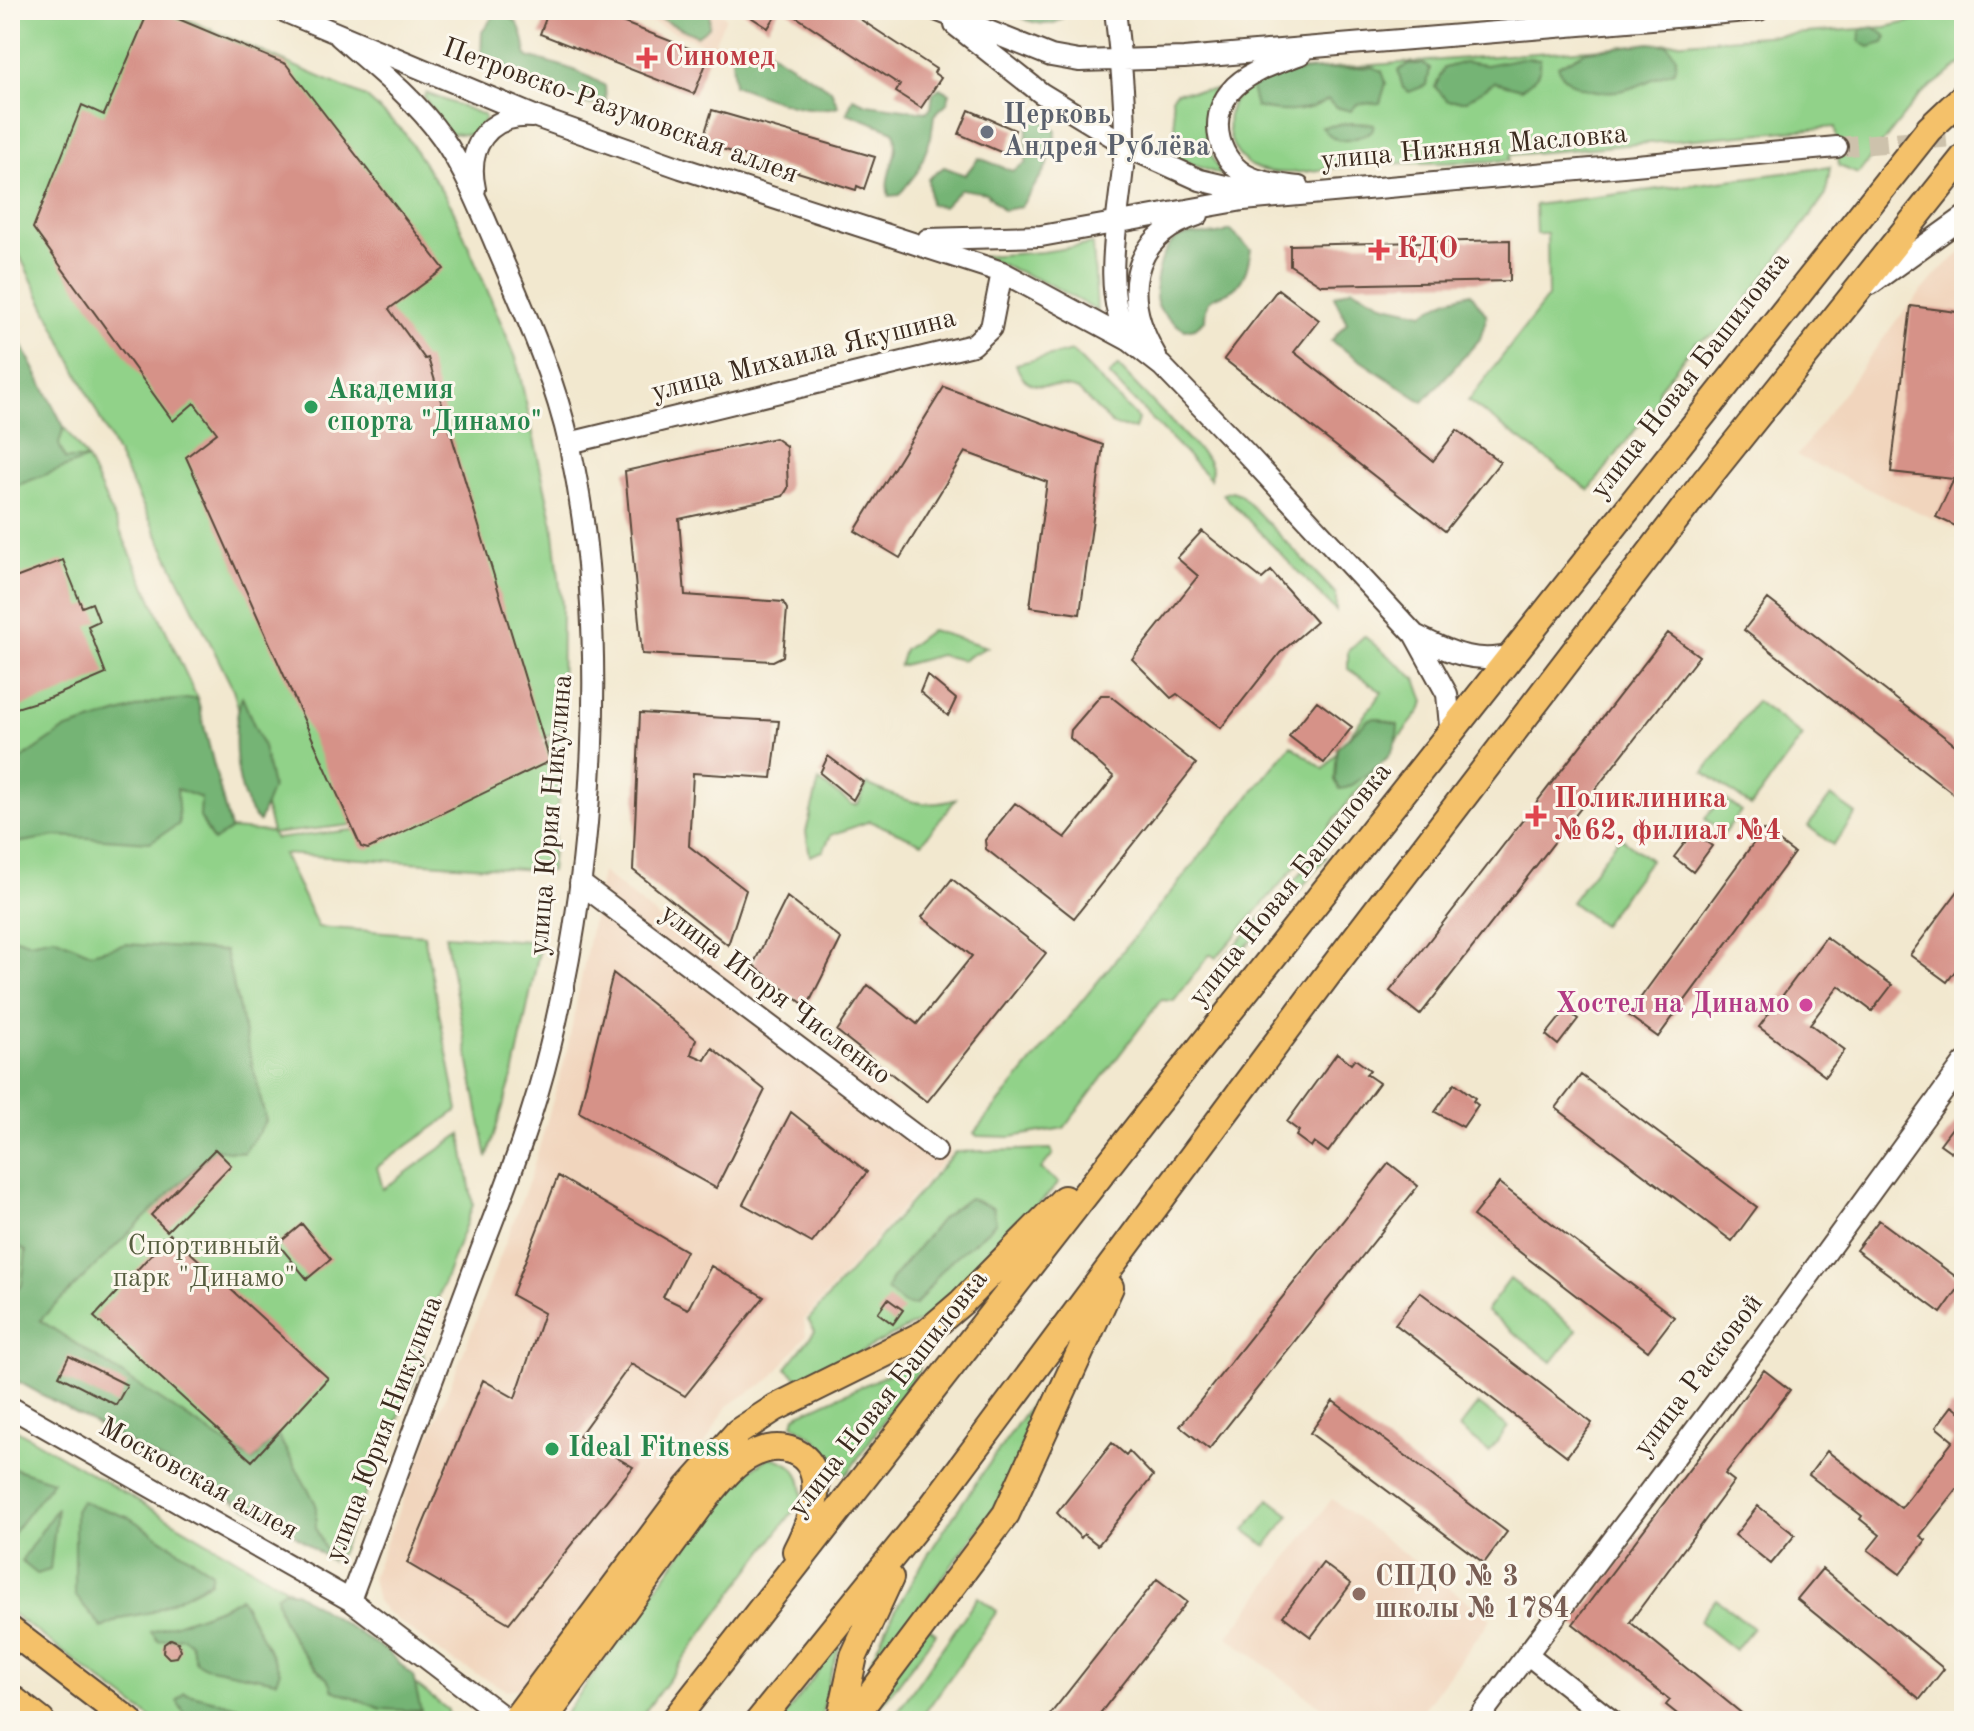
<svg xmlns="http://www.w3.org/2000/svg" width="1974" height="1731" font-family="'Old Standard TT',serif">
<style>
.built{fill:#f1d5bd}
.green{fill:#91d289;stroke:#667e54;stroke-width:2}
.forest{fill:#74b475;stroke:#586f4a;stroke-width:2}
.building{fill:#d69288}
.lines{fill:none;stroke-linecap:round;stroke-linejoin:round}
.minor-tunnel{stroke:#cdc2ac;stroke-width:20;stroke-dasharray:20 10;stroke-linecap:butt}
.minor-casing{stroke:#564639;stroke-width:24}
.major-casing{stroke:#564639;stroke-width:30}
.minor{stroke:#fff;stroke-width:20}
.major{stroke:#f4c16a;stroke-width:26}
.health-dot{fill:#e0444e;stroke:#fbf7ec;stroke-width:3}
.worship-dot{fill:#6b7280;stroke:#fbf7ec;stroke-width:3}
.leisure-dot{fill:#2e9e5b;stroke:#fbf7ec;stroke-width:3}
.hotel-dot{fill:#d1479c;stroke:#fbf7ec;stroke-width:3}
.education-dot{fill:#8d6e63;stroke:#fbf7ec;stroke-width:3}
.labels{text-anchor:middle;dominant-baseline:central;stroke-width:6;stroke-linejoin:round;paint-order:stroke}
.health-label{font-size:28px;font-weight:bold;fill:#be3a42;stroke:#fbf7ec;text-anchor:start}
.street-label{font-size:28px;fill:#3b2a1e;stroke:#fbf7ec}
.worship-label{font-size:28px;font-weight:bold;fill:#5b616d;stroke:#fbf7ec;text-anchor:start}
.leisure-label{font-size:28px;font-weight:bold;fill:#27864d;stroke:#fbf7ec;text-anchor:start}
.hotel-label{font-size:28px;font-weight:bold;fill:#b23c85;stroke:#fbf7ec;text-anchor:end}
.park-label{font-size:28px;fill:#555c3e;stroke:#fbf7ec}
.education-label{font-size:28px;font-weight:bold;fill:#785e54;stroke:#fbf7ec;text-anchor:start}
</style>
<rect width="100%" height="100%" fill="#fbf7ec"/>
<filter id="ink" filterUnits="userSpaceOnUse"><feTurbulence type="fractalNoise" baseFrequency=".0125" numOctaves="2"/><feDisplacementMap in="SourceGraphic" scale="16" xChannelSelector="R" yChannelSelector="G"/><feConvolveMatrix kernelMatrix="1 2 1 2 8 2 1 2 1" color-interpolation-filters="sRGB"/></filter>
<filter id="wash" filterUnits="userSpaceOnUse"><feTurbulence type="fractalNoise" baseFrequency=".006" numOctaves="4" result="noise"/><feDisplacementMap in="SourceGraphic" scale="32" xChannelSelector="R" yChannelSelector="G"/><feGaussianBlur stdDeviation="1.8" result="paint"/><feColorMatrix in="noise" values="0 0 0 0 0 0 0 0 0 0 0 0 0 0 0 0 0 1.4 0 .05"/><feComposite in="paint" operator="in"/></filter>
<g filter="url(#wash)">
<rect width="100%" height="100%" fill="#f2e8cf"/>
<!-- built -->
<path class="built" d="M623,10H716L726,17L712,48Z
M1964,251V533L1797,456L1896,321L1942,268Z
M602,872L951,1152L804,1320L806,1335L771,1379L727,1406L692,1466L522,1688L506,1690L451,1660L386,1612L377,1601L372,1577L466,1346L530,1178L566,1056Z
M1332,1499L1491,1619L1415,1721H1340L1228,1637Z"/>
<!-- green -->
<path class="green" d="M10,10H166L366,97L403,131L452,207L516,358L553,524L562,605L561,730L360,824L272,834L275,839L361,829L564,734L551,871L283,854L318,927L424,935L458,1110L377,1167L383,1189L461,1134L473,1205L421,1343L424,1358L340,1554L330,1560L291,1532L10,1377V322L64,427L87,459L197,698L230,829L272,832L233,689L10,236Z
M1964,10V62L1920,95L1858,174L1839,166L1835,127L1510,155V160C1463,164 1416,162 1368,164C1334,165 1284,182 1252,166C1229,153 1223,124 1233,101L1261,77L1279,72L1886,27Z
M1216,90C1197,123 1205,144 1221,175L1178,159L1172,98L1176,92Z
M426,93L484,115L485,119L473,135L447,133L424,97Z
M1830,167L1826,195L1723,331L1696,342L1659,389L1656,403L1589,490L1468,401L1548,297L1547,234H1536L1535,205Z
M1093,244L1097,311L1051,285L981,256L1043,252Z
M1072,351L1138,419L1135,429L1113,425L1078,390C1053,380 1026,398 1016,364Z
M1118,366L1208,460L1212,469L1210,479L1109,375Z
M1232,491L1240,494L1336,594V611L1223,494Z
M931,630L987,647L962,660L940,655L899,666L904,650Z
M1364,636L1416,679L1424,702L1420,711L1316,843L1216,958L1210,954L1174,1001L1161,1000L1064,1128L1011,1137L977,1136L974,1133L1291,745L1324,769L1382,692L1348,669V651Z
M1756,701L1803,736L1751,806L1704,772Z
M819,781L853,805L858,804L867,784C898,797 922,811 956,799L922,843L870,821L831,835L823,851L810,856L806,832Z
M1831,796L1856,814L1833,845L1808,826Z
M1722,797L1741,811L1724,833L1705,819Z
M1620,837L1650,860L1602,925L1571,902Z
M1319,853L1326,857L1275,921L1225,964L1221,961Z
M445,935L541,942L514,1071L487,1158Z
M1051,1149L1053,1154L1041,1169L1059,1183L938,1309L917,1323L802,1382L786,1368L815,1331L808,1320L955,1152Z
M1510,1279L1577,1330L1552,1362L1486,1311Z
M913,1363L919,1365V1370L847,1474L839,1473L816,1439L793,1424L795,1416Z
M1048,1379L1053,1381L1021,1457L995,1507L914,1616L936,1633L870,1721H849C884,1598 977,1485 1048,1379Z
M1478,1404L1508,1427L1489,1452L1459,1428Z
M10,1426L312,1603L448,1710L449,1721H155L10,1612Z
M770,1457C793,1462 805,1474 802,1499L638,1721H560L733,1482Z
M1269,1499L1290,1515L1266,1546L1245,1530Z
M978,1597L997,1611L988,1624L919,1721H891Z
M1716,1599L1753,1628L1735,1650L1699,1621Z
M842,1640L829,1678L821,1721H781Z"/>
<!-- forest -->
<path class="forest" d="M642,10H706L710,13L709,27L697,36Z
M1010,10H1070C1055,33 1029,24 1010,10Z
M496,13C523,17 522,33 527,57C555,63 580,70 605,86L606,102L590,105L481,59L482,32Z
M1874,27L1887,37L1884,43L1869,47L1860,42L1861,29Z
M753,41L831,90L838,106C808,116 763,96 734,85L732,57Z
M1650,43L1668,45L1676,57L1675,71C1660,74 1649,82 1634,87C1611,96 1567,93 1558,66L1586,51Z
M1522,58L1540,59C1542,75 1533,80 1521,89L1495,82L1466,101H1448L1435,87L1444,68L1465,62L1486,65Z
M1408,64H1424L1430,68L1427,85L1409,92L1403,88L1398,71Z
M1372,67L1382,71L1386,83L1380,103L1357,104L1351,111L1335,107L1328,100C1304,113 1282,114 1256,107L1251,88C1283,66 1335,70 1372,67Z
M940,88L950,93L947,103L934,115L931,138L918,171L899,195L889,196C882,172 902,159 894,131L847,113L853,98L867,104L926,112L931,108L933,93Z
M1034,112L1056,131C1054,164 1037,180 1021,207L1003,210L986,193L961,189L943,207L930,204L928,179L944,167L965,175L979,158L1012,171L1026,163L1027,131Z
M1351,123L1374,124L1372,131C1352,141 1336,147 1322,127Z
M1230,230L1251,250C1248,263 1247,275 1237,286C1221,302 1205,288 1205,320L1195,328L1185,330C1175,324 1163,316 1158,305C1151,289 1161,246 1178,238C1197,229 1211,240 1230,230Z
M1352,288L1386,305L1423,313L1446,300L1471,293L1487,316L1480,339L1423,402L1331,341L1347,323L1334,296Z
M10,322L64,427L59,444L65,459H87L10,488Z
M242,697L263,746L272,787L259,822C234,799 230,727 242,697Z
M197,698L230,830L213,841L200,817L201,798L177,789L179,824L150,842L57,836L10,844V767L64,730L155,702Z
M1377,718L1398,725C1397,753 1388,759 1367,774C1356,781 1353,788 1340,789L1335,780L1337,748L1369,719Z
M10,936L29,942L54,937L91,953L126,944L225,951L266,1121L244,1153L215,1149L40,1320L253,1461L277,1434L316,1504V1529L330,1560L291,1532L10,1377V1295L22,1285L26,1251L10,1241Z
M969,1198L993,1208L996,1222C981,1240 962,1249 947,1265C934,1278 928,1293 914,1306L904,1304L887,1290L891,1280L942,1218Z
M10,1467L53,1481L10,1537Z
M81,1501L130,1518L212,1572L210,1582L152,1612L121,1618L102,1628L75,1595V1511Z
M57,1508L50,1570L37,1574L21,1561Z
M284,1590L295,1592L388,1652L413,1676L421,1711L381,1709L333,1690C329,1676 317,1671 308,1660C294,1642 279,1618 276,1596Z
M240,1597L280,1671L276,1681L205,1667L196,1662L190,1643L182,1637L158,1641L151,1632C171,1625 229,1608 240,1597Z
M184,1693L244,1708L256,1721H189L177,1701Z"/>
<g id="blocks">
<!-- building -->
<path class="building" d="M149,10H157L286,64L444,269L389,309L425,359L428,358L550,761L368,849L361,847L186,457L217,433L194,403L173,421L33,228L82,105L104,115Z
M549,10H591L709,56L694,94L540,34Z
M740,10H779L768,28Z
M786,10H846L936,69L934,73L941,78L921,108L896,92L900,85Z
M712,110L875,157L864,189L857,186L856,190L716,147L717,143L703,139Z
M969,110L1015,130L1005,154L959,134Z
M1510,240V281L1321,285L1290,265V245Z
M1278,289L1319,320L1294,352L1433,461L1457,430L1500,462L1445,531L1224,359Z
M1911,306L1964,313V530L1936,517L1954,479L1891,472Z
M944,387L1103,445L1080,614L1030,607L1047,482L965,452L900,558L855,531Z
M775,438L786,446L788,488L783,496L679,519L685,595L783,602L787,609L783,656L773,661L642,654L625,471Z
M1202,531L1262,579L1271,571L1316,622L1280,653L1221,728L1177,694L1171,698L1132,659L1198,576L1177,558Z
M63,560L82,607L92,603L99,621L88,626L106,674L52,697L10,710V580Z
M1768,599L1964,752V802L1744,630Z
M1668,633L1699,656L1420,1015L1390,991Z
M927,675L956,699L948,716L920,692Z
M1101,695H1109L1196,764L1074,918L986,849L985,840L1015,803L1065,838L1114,777L1070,738L1071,730Z
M1317,701L1352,727L1324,763L1289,736Z
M640,713L779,721L772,778L693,773L689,846L746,890L728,945L633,870Z
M828,756L863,782L853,800L820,773Z
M1763,830L1794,853L1658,1037L1628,1015Z
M1693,832L1712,846L1693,872L1674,857Z
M952,879L1046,953L927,1102L837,1031L868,985L917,1024L972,956L922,917Z
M1964,883V959L1947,982L1910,955Z
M787,897L841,939L807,1007L753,965Z
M1826,937L1892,985L1872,1011L1839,986L1810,1024L1845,1050L1825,1076L1759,1027Z
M613,973L696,1039L691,1054L705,1060L712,1048L765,1090L716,1188L579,1112Z
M1566,1010L1578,1019L1558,1045L1546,1035Z
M1337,1053L1351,1064L1355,1059L1370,1070L1366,1074L1379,1083L1328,1152L1314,1142L1311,1147L1296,1136L1299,1131L1287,1122Z
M1581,1075L1757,1207L1732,1241L1556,1108Z
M1455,1083L1475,1098L1473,1101L1478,1105L1463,1127L1435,1112Z
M791,1112L867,1172L812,1243L743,1204Z
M1964,1112V1161L1940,1144Z
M215,1149L231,1165L167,1231L151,1215Z
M1389,1163L1418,1186L1209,1449L1180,1426Z
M558,1176L686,1251L663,1297L688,1309L711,1266L764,1297L685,1396L631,1364L579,1436L633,1467L509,1623L407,1563L483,1380L515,1398L544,1313L512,1295Z
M1499,1183L1674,1317L1648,1351L1473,1216Z
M1879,1220L1963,1282L1941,1313L1856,1250Z
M302,1224L331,1259L307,1279L278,1244Z
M170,1234L328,1378L252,1461L94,1317Z
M1420,1292L1592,1423L1567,1456L1395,1324Z
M888,1299L903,1310L893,1324L878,1313Z
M69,1356L127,1385L116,1405L59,1376Z
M1764,1370L1790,1390L1725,1474L1734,1481L1630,1622L1751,1721H1686L1666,1705L1670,1700L1573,1624Z
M1333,1401L1507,1532L1484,1563L1310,1433Z
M1952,1406L1964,1415V1480L1920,1536L1926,1540L1900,1574L1868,1550L1880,1535L1860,1519L1862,1516L1809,1475L1827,1451L1901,1508L1953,1441L1936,1427Z
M1112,1443L1126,1455L1129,1451L1153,1476L1098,1545L1084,1534L1081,1538L1057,1513Z
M1758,1506L1795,1535L1771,1564L1735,1535Z
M1323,1563L1351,1584L1311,1637L1283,1616Z
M1822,1569L1944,1669L1920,1699L1797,1599Z
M1157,1579L1187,1602L1094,1721H1045Z
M171,1639L178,1642L181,1650L177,1657L169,1658L163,1652L164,1644Z"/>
</g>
</g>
<g filter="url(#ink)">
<use href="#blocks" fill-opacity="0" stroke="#564639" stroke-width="2"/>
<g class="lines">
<!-- minor-tunnel -->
<path class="minor-tunnel" d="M1837,147L1964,136"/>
<!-- minor casing -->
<g class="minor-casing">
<path id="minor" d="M281,10L539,118L681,168L1002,272L1130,341L1162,366L1245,452L1414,634L1447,694L1451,737
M936,10L1051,56L1079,61L1184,58L1759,10
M1115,10C1120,53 1125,96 1125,140C1124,198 1096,290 1130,341
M955,25L1041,93L1138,152L1200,180L1259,194
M340,37C376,68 415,99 442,137C469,176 486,223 505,266C530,324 556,384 570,447C610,630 595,866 550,1047C531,1126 500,1201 471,1277C431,1385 391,1493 350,1600
M1299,187C1283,185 1266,184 1250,177C1219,163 1207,120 1230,92C1246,72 1277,63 1301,54
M475,189C466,148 487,114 532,117
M928,239L1041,236L1243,200L1837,147
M1871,284L1964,217
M1156,356C1122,299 1127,238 1198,215
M569,443L973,345L991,328L1002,272
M1417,636C1451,653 1477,665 1515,654
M580,883L936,1151
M10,1407L350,1600L509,1721
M1527,1654L1612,1721
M1477,1721L1756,1349L1964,1063"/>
</g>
<!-- major casing -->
<g class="major-casing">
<path id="major" d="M10,1630L129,1721
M10,1697L41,1721
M514,1721L688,1488L738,1432L775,1408L926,1333L962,1302L1064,1199
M543,1721L706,1498C719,1483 732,1464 751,1455C765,1448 778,1445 793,1451C833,1467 810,1524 796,1551
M674,1721L1148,1114L1929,129L1964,96
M759,1721L928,1512L1331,970L1705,481L1964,157
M840,1721L854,1656L890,1578
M851,1721L1006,1514L1110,1287"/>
</g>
<!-- minor -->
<use href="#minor" class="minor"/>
<!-- major -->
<use href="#major" class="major"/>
</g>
</g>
<!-- markers -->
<g class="health-dot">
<path d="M643 46h8v8h8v8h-8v8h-8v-8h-8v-8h8z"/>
<path d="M1375 238h8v8h8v8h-8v8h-8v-8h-8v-8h8z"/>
<path d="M1532 804h8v8h8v8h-8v8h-8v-8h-8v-8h8z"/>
</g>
<circle class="worship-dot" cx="987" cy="132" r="8"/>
<g class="leisure-dot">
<circle cx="311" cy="407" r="8"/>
<circle cx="552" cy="1449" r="8"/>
</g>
<circle class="hotel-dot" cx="1806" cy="1005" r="8"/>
<circle class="education-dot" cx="1359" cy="1594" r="8"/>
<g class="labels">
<!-- health labels -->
<g class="health-label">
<text x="665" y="58">Синомед</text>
<text x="1397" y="250">КДО</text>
<text x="1554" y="800">Поликлиника<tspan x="1554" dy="32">№62, филиал №4</tspan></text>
</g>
<!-- street labels -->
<g class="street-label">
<text transform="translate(620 112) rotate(20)">Петровско-Разумовская аллея</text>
<text transform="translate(1474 148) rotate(-5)">улица Нижняя Масловка</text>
<text transform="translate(804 356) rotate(-14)">улица Михаила Якушина</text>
<text transform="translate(1691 376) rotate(-52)">улица Новая Башиловка</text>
<text transform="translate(552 815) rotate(-85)">улица Юрия Никулина</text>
<text transform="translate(1291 885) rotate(-51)">улица Новая Башиловка</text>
<text transform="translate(775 995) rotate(37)">улица Игоря Численко</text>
<text transform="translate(1699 1376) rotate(-53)">улица Расковой</text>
<text transform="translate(889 1394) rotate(-52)">улица Новая Башиловка</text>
<text transform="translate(385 1429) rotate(-69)">улица Юрия Никулина</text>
<text transform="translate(198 1480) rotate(29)">Московская аллея</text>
</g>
<!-- worship labels -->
<g class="worship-label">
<text x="1003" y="116">Церковь<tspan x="1003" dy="32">Андрея Рублёва</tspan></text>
</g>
<!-- leisure labels -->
<g class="leisure-label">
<text x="327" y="391">Академия<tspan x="327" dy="32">спорта "Динамо"</tspan></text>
<text x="568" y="1449">Ideal Fitness</text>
</g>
<!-- hotel labels -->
<g class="hotel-label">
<text x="1790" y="1005">Хостел на Динамо</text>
</g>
<!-- park labels -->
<g class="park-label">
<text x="204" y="1247">Спортивный<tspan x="204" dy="32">парк "Динамо"</tspan></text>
</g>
<!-- education labels -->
<g class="education-label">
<text x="1375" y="1578">СПДО № 3<tspan x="1375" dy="32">школы № 1784</tspan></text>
</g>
</g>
<!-- margin -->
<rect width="1974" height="1731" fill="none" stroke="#fbf7ec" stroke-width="40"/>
</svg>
